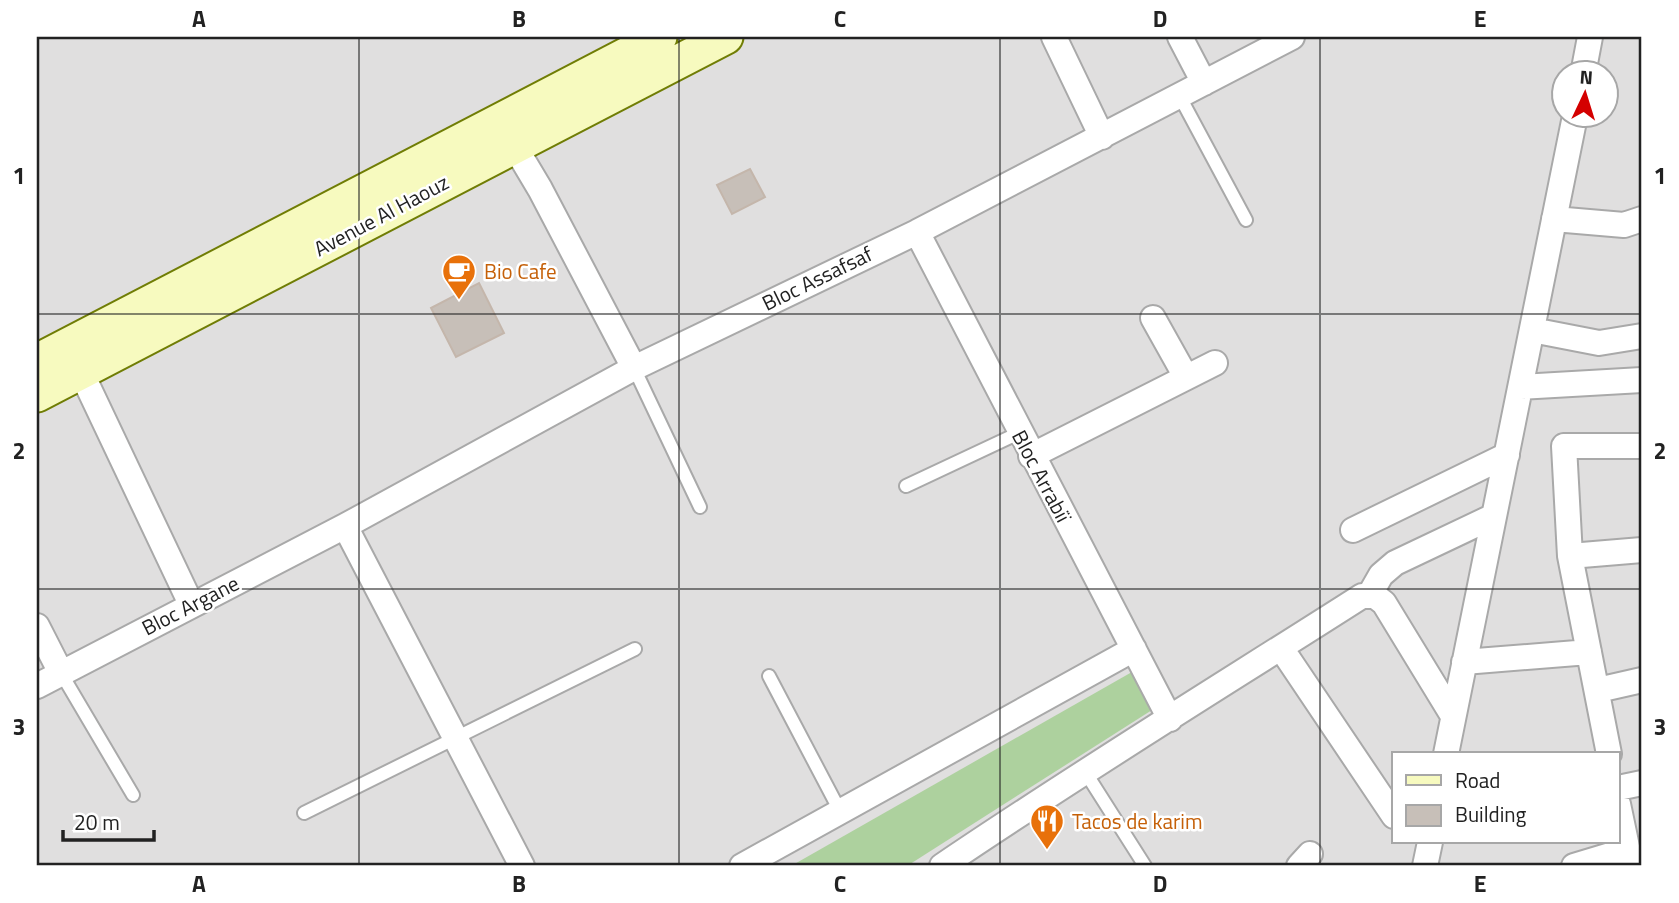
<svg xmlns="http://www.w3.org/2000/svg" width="1679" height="903" font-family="'Titillium Web',sans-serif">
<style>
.residential{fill:#e0dfdf;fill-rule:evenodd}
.forest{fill:#add19e}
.building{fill:#c7bfb8;stroke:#c4b6ab;stroke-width:2}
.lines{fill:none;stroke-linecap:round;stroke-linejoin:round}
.lane-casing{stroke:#a9a9a9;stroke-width:16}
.street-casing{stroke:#a9a9a9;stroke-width:28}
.secondary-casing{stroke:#707d05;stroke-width:37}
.lane{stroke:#fff;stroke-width:12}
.street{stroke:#fff;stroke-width:24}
.secondary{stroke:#f7fabf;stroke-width:33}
.grid{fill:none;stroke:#222;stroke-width:2;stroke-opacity:0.55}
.labels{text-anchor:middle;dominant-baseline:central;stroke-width:5;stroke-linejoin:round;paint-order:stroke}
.street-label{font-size:21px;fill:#222;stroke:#fff}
.food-label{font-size:21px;fill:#c56008;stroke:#fff;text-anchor:start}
.neatline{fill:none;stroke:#222;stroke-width:2.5}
.grid-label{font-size:23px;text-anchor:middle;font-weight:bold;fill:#222}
</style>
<rect width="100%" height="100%" fill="#f2efe9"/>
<!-- residential -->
<path class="residential" d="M37,37H1642V866H37ZM1564,74H1606V116H1564ZM1394,754H1618V842H1394Z"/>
<!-- forest -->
<path class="forest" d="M1146,664L1163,703L907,866H791Z"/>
<!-- building -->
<path class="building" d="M750,169L765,197L732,214L717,185Z
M479,283L504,333L456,357L431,308Z"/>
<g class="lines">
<!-- lane casing -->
<g class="lane-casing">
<path id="lane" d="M1179,95L1246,220
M634,368L700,507
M906,486L1019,433
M61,673L133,795
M769,676L840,811
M1084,770L1145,866
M304,813L635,649"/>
</g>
<!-- street casing -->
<g class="street-casing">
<path id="street" d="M1054,37L1102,137
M1180,37L1204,83
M1583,74L1590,37
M506,132L540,189L634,368
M1554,219L1624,225L1642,219
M917,232L1170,719
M1153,318L1186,377
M1532,330L1599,343L1642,336
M81,372L191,604
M1521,387L1642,380
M1031,456L1215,363
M345,526L522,866
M1353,530L1507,455
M1570,556L1642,550
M1369,596L1381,575L1395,563L1494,516
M37,626L61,673
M1281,648L1394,816
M1464,662L1589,652
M37,686L345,526L634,368L917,232L1292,37
M1598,690L1642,680
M1446,754L1575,116
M1609,754L1570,556L1564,446H1642
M1618,788L1642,783
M1618,804L1631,866
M742,866L1134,649
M942,866C1079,773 1221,686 1362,596H1375L1384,603L1453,716
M1299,866L1310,854
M1425,866L1430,842
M1574,866L1627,850"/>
</g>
<!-- secondary casing -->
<g class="secondary-casing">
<path id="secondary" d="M37,361L660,37
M37,395L726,37"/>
</g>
<!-- lane -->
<use href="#lane" class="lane"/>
<!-- street -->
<use href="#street" class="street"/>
<!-- secondary -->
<use href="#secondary" class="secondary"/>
</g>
<!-- grid -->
<path class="grid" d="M359,37V866M679,37V866M1000,37V866M1320,37V866M37,314H1642M37,589H1642"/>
<!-- icons -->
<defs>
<g id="cafe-pin" transform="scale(1.75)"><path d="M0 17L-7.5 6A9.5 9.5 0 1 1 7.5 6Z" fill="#e8710a" stroke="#fff"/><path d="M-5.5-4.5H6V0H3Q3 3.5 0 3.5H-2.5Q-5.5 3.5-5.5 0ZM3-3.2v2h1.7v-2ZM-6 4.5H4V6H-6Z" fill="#fff"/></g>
<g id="restaurant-pin" transform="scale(1.75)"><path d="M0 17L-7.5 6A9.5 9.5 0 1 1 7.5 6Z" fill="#e8710a" stroke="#fff"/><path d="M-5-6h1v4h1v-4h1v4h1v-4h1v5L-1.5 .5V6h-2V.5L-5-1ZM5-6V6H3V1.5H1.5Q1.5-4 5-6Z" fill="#fff"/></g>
</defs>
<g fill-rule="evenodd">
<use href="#cafe-pin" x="459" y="271"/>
<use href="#restaurant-pin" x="1047" y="821"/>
</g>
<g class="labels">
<!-- street labels -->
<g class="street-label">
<text transform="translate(381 215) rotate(-28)">Avenue Al Haouz</text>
<text transform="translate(817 278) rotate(-26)">Bloc Assafsaf</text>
<text transform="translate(1042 476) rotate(62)">Bloc Arrabiï</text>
<text transform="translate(190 605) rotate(-27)">Bloc Argane</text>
</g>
<!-- food labels -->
<g class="food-label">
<text x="484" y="271">Bio Cafe</text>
<text x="1072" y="821">Tacos de karim</text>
</g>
</g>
<!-- border -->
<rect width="1679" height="903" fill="none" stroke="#ffffff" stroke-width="77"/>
<!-- legend -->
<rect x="1392" y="752" width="228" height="91" fill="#ffffff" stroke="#a7a7a7" stroke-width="2"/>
<rect x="1406" y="775" width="35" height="10" fill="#f7fabf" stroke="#a7a7a7" stroke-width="2"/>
<text x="1455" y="788" font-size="21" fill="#222222">Road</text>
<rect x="1406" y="805" width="35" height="21" fill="#c7bfb8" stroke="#a7a7a7" stroke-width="2"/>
<text x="1455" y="822" font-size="21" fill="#222222">Building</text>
<!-- north arrow -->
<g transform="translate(1585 94) rotate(4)"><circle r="33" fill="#ffffff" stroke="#a7a7a7" stroke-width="2"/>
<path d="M0-5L12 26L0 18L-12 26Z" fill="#d40000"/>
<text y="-10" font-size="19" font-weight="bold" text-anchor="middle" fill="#222222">N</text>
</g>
<!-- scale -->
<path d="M63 830v10h91v-10" fill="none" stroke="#222222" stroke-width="3.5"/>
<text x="74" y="830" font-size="21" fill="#222222" stroke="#ffffff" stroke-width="5" paint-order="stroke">20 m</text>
<rect x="38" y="38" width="1602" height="826" class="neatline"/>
<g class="grid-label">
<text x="199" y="27">A</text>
<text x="519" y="27">B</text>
<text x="840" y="27">C</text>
<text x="1160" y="27">D</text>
<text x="1480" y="27">E</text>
<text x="19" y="184">1</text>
<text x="1660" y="184">1</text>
<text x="19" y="459">2</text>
<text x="1660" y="459">2</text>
<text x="19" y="735">3</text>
<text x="1660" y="735">3</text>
<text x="199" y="892">A</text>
<text x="519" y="892">B</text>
<text x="840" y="892">C</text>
<text x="1160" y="892">D</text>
<text x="1480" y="892">E</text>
</g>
</svg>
